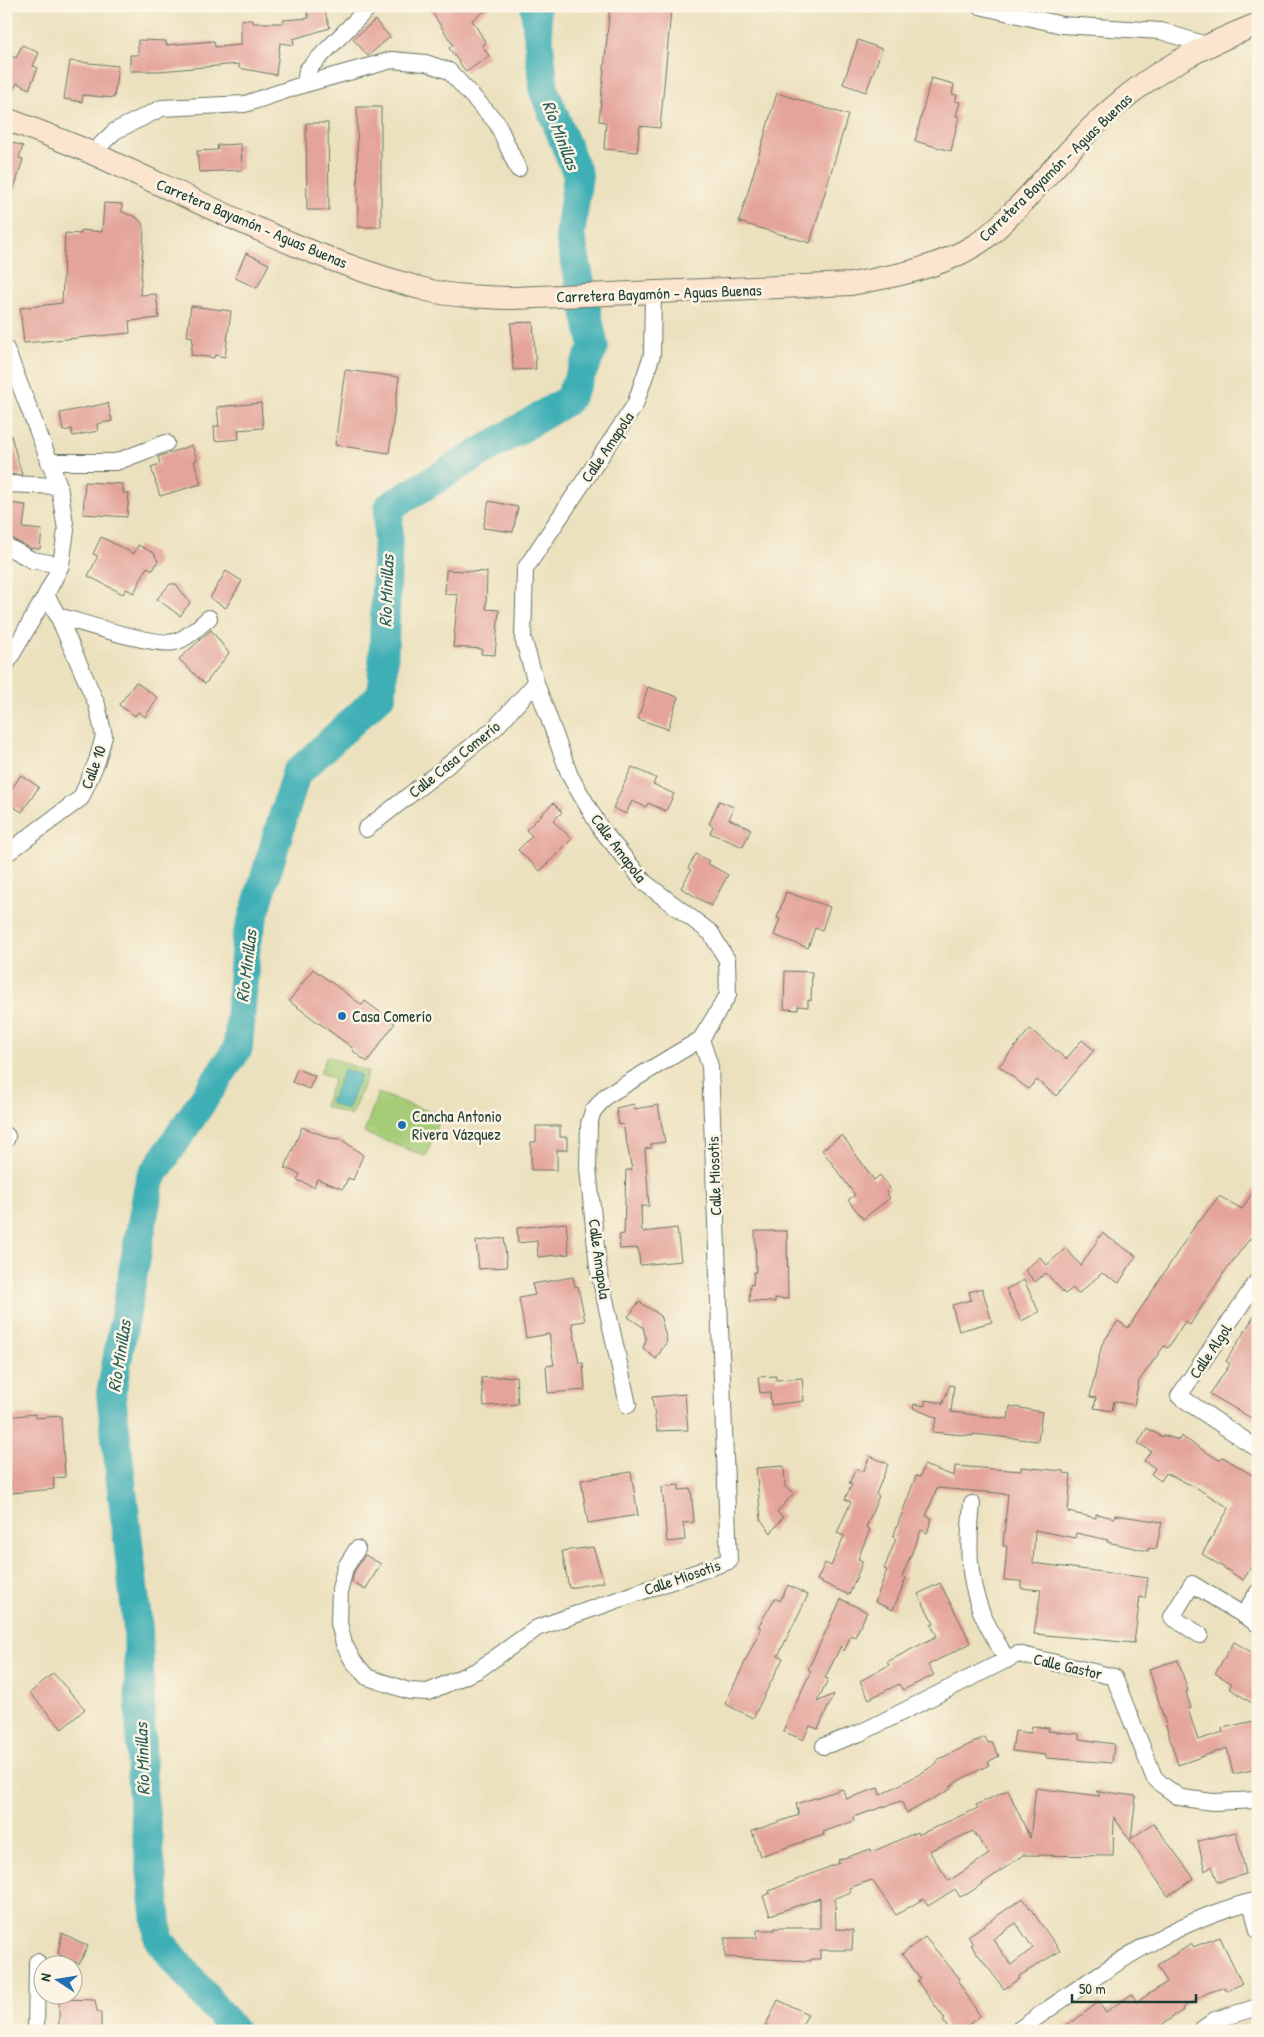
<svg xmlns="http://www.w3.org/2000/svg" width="1264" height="2037" font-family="'Patrick Hand',sans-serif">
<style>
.green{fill:#a6cc77;stroke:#628456}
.water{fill:#3dafb5;stroke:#2e7674}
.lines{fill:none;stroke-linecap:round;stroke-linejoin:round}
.stream{stroke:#3dafb5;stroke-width:5}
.river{stroke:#3dafb5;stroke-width:30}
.building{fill:#e4a49b;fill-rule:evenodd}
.street-casing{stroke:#677664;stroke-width:18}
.secondary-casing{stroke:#677664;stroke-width:24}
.street{stroke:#fff;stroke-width:16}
.secondary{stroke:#fce5cf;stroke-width:22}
.poi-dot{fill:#1f6fb2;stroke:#fcf5e5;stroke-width:2}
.labels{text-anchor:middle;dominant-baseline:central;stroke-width:5;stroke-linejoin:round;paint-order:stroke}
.street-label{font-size:16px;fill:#1f3d34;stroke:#fcf5e5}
.poi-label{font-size:16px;fill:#1f3d34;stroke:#fcf5e5;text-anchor:start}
.water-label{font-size:18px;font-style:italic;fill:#285f5b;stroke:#fcf5e5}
</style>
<rect width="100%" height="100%" fill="#fcf5e5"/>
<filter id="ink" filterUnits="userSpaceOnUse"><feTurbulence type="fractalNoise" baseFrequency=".02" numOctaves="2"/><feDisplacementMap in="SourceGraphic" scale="10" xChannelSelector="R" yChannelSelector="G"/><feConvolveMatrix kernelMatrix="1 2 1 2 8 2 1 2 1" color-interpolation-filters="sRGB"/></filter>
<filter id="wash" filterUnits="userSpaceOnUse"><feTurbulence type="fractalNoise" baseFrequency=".0096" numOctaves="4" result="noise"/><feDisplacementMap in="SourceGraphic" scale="20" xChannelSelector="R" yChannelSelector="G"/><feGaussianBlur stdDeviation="1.12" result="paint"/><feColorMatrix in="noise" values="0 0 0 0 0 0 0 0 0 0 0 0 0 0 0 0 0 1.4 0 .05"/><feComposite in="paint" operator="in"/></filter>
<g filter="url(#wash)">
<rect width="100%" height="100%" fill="#ece1be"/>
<!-- green -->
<path class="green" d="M327,1056L368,1072L351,1116L324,1106L334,1079L320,1073Z
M378,1093L441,1116L426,1156L364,1133Z"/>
<!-- water -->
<path class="water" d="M344,1069L361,1075L347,1110L330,1103Z"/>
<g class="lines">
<!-- stream -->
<path class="stream" d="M232,2029L254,2031"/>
<!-- river -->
<path class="river" d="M230,2031L232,2029L159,1940L142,1788L138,1629L111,1394L150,1179L238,1048L246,941L296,774L382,694L389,507L568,400L594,347L570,236L578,175L544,91L535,6"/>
</g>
<g id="blocks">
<!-- building -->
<path class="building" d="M305,6H323L330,28L293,39L294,45L280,43L276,75L239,68V64L160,71H130V55H138V40L166,41V45L214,41L215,47L241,45V20H253V23H283V20L309,18Z
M428,6H492L472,20L486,43L482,45L489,56L466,72L449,48L453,45Z
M610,6L671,11L660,128L640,126L637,152L604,149L606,122L599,121Z
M375,20L390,37L368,56L353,39Z
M858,40L882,49L866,92L843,84Z
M22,45L39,53L33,66L38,68L29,89L17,83L6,102V54L16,58Z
M70,61L118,66L114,98L83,95L82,102L64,99Z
M931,78L954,84L952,94L957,95L955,101L960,102L956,116H959L951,151L915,141Z
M777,93L848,115L810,243L739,222Z
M357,107H381V227H358Z
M306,123H328L329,210H307Z
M6,141L23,146L19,158L23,159L10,203L6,202Z
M241,144L242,170L199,172L197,151L218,150L217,145Z
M104,203L122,204V212L136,217L142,223L144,231L140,295L156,294L159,318L129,321L130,333L24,343L20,308L62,303L65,233L81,234V230L102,232Z
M246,253L269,264L257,288L235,278Z
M191,306L231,311L225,357L215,355L214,358L191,355L193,337L187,336Z
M533,322L536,369L513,370L511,323Z
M345,370L399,377L389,453L335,445Z
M108,403L112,421L97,424L98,431L73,436L72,429L63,431L60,413Z
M261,403L263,428L238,430L239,439L215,441L214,426H219L217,407Z
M10,432L22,475L6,474V433Z
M192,445L197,460L194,461L201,484L160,496L151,467L160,464L158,457Z
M85,482L123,484V493H129L127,517L83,514Z
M489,501L518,507L513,532L483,528Z
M6,503L26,505L23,528L42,530L40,549L30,548L6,536Z
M101,537L134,554L138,545L154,553L158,561L153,570L147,567L134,593L126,589L123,594L88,576L98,556L93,554Z
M446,570L487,572L486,609L499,610L495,655L481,654L482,649L453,647L458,595L445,594Z
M226,571L242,581L226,608L210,598Z
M170,584H176L190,603L180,616L157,599Z
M211,630L229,653L205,684L179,659Z
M136,682L158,698L145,717L138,712L135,716L119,705Z
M648,687L678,697L668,729L638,719Z
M632,767L656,778L653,784L674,794L666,811L648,803L646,807L632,801L626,814L613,808Z
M21,775L39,787L22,812L6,802V797Z
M719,801L734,807L729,819L751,829L743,847L710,833L713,826L709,824Z
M553,803L562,812L553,821L572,839L540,871L518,850L532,836L526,830Z
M696,854L709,861L707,863L728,875L711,906L681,888L691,870L688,868Z
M786,892L830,907L822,930L815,928L808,948L774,935L780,919L777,918Z
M313,969L362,1005L365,1001L395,1023L367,1062L353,1051L354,1049L289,1001Z
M785,971L812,972L811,1001L808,1000V1007L798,1006V1010L784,1009Z
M1030,1029L1066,1059L1082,1040L1094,1050L1056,1096L1037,1080L1028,1089L999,1066Z
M297,1069L315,1076L309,1089L292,1082Z
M634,1104L635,1109L658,1105L665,1142L651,1144V1148L645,1149L649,1206H641L642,1232L677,1228L681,1261L640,1265L638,1248L620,1249L619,1235L624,1234L626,1170H632L623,1124L619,1125L616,1108Z
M536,1126H560V1137H567V1150H557V1170H531V1142H536Z
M302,1127L330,1138L341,1139L363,1155L353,1180L348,1178L343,1189L317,1179L314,1187L297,1180L300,1174L285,1168Z
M842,1135L874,1180L880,1175L890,1188L886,1192L890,1198L863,1219L848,1200L855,1195L822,1150Z
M1258,1184V1228L1223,1274L1190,1325L1185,1321L1168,1348L1164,1346L1139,1381L1134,1405L1114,1401L1112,1411L1094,1408L1096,1398L1090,1397L1102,1344L1118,1321L1128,1328L1198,1221L1199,1222L1219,1196L1242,1209Z
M566,1223L569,1254L538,1257L537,1241L518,1243L517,1228Z
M755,1231H787L788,1299L775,1298V1302L749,1301L750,1284L753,1285L754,1272H756Z
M1102,1233L1136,1256L1119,1283L1102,1273L1078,1294L1073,1288L1065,1294L1046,1273L1035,1282L1025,1270L1040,1257L1047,1265L1066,1248L1081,1266Z
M504,1238L507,1267L479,1269L476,1241Z
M573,1277L575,1287L578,1286L585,1321L572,1323L579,1363H583L585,1390L548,1393L546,1366L554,1365L549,1334L526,1338L519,1298L535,1295L532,1284Z
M1024,1280L1039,1312L1021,1321L1006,1289Z
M982,1288L992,1322L959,1331L952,1305L971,1300L969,1292Z
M639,1302L660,1315L667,1341L656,1359L643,1348L646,1340L643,1327L628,1317Z
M1258,1310V1422L1210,1394L1230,1364L1226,1361Z
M516,1376L518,1404L484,1406L481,1378Z
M776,1376V1380L802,1378L804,1401L771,1405L770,1392L760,1393L758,1377Z
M950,1385L954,1386L951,1412L1008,1419L1010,1406L1042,1412L1038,1441L973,1434V1436L932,1432L937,1418L913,1408L914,1404L925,1406V1400L943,1403L942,1405Z
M685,1394L688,1430L657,1431L652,1397Z
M35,1414V1418L61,1416L65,1477L53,1478L54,1489L12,1493L6,1444V1417Z
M1147,1428L1162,1437L1163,1435L1179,1440L1181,1436L1219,1460L1223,1457L1258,1479V1557L1243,1580L1202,1554L1229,1508L1197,1488L1166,1473L1161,1481L1151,1474L1155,1468L1144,1461L1151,1451L1138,1443Z
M870,1456L888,1464L876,1494L879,1496L866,1527L870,1529L858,1559L863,1561L849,1595L817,1580L825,1563L831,1566L844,1536L837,1533L851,1502L845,1499L852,1484L849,1483L856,1469L863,1472Z
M924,1465L954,1476L955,1466L1021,1471V1467L1064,1471V1473L1071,1474L1068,1512L1096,1518V1514L1114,1518L1115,1515L1162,1522L1156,1549L1149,1548L1148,1551L1107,1542L1108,1540L1076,1533L1075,1538L1035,1530L1033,1563L1148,1578L1145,1598L1140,1597L1134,1643L1034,1634L1041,1590L1021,1588V1581L1004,1580L1007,1546H1003L1008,1494L937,1488L926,1516L932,1518L927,1533L921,1530L902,1577L906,1578L893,1610L875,1602L887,1570L884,1569L896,1539L893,1537L916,1476L920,1477Z
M784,1466L785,1487L794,1493L777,1512L783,1517L771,1533L761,1520L756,1468Z
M631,1472L638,1515L588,1523L581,1480Z
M679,1485V1490L691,1489L694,1522L683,1523L685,1540L667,1542L662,1487Z
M593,1547L604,1582L569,1588L562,1551Z
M365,1555L381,1564L365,1590L352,1582L354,1572Z
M940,1583L971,1643L928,1665L934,1675L903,1690L899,1684L869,1699L860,1681L889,1665L887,1662L937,1636L931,1625L934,1624L918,1594Z
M788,1585L808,1595L778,1656L783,1658L753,1718L725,1704L761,1628L758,1627L765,1615L775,1598L780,1601Z
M841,1599L867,1612L855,1637L851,1635L844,1651L841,1646L825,1678L828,1679L817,1702L834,1694L818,1729L810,1726L803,1740L783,1731L811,1671L808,1669Z
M1234,1642L1258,1656V1707L1229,1688L1232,1684L1215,1673Z
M1178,1660L1188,1691L1186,1692L1191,1708L1188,1709L1198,1740L1223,1732L1222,1728L1258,1720V1769L1233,1774L1227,1748L1178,1765L1149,1669Z
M53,1673L85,1709L62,1729L30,1693Z
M1032,1726L1049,1728L1048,1731L1079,1734V1739L1114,1744L1112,1763L1046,1758V1755L1012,1751L1015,1731L1031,1733Z
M985,1737L988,1743L992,1742L999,1756L988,1762L989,1765L958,1781L950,1787L951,1789L907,1813L901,1801L853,1817L854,1821L823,1832L824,1835L760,1856L752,1831L799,1815L796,1804L843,1789L846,1799L878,1788L880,1795L920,1774L937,1763V1760Z
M1036,1788L1100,1796L1096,1791L1136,1796L1131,1839L1153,1823L1194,1878L1168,1896L1114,1817L1113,1856L1023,1855L969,1893L960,1897L955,1889L928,1906L923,1899L896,1915L872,1880L849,1888L851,1892L835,1898L836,1929L853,1930L852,1950H820V1959H811V1961L725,1957V1938H757V1930H775L774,1928H820V1898L770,1915L763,1896L770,1893L769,1891L839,1863L838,1860L871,1849L872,1852L917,1832L918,1835L978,1808L976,1805L1008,1790L1030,1838ZM973,1831L989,1854L949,1881L929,1851Z
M1236,1832L1246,1874L1218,1882L1212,1866L1205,1871L1198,1841Z
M1023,1898L1060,1951L1019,1976L1020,1978L1004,1989L971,1945L973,1944L968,1936ZM1016,1923L1033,1948L1011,1965L993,1939Z
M62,1933L88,1946L79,1964L58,1954Z
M925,1937L960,1979L958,1981L963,1989L980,2016L960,2031H950L943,2021L945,2019L917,1981L920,1979L902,1954Z
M1220,1937L1242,1984L1226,1991L1225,1987L1207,1993L1182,2008L1183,2010L1153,2031H1060L1099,2002L1106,2012L1132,1994L1137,2002L1167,1982L1157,1965L1192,1944L1193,1947Z
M59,1999L95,2000L97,2011L101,2012V2031H59Z
M778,2000L808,2014L799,2031H763Z"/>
</g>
</g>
<g filter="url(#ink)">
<use href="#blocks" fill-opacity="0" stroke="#677664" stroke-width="1"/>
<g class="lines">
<!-- street casing -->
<g class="street-casing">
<path id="street" d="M980,6L1062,25L1161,31L1206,45
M305,84L392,60L426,63L449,71L497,123L518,169
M92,153L115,131L162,108L245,104L305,84L307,70L370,6
M6,349L59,486L66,530L61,565L46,595L58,616L97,705L104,736L97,761L81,798L6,854
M49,462H116L166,443
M6,484L59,486
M6,546L32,560L61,565
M58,616C81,622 154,647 174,642C187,639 198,627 209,618
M6,665L46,595
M366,829L494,729L536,683
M6,1140L7,1136
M1258,1280L1179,1396L1258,1449
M628,1405L598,1267L588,1168L589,1124L593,1111L606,1096L701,1039L728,995L727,960L711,933L645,883L601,829L570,776L536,683L523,638L525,569L635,405L652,355L653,294
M972,1504C968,1541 967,1576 981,1611C988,1628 998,1644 1007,1660
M357,1549L345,1568L340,1589L339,1623L344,1644L353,1661L367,1677L409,1691L428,1692L478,1670L537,1628L729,1561L710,1066L701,1039
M1243,1615L1258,1592
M1200,1635L1172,1617L1192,1584L1258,1624
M824,1746L860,1733L1018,1654L1114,1677L1154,1777L1161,1784L1179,1797L1190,1799L1213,1802L1258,1800
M1251,1902L1258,1930
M36,2031L37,1962
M1017,2031C1092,1979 1167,1921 1258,1900
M1200,2031L1215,2020L1258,2007"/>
</g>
<!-- secondary casing -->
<g class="secondary-casing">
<path id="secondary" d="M6,119C35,130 65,141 94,154C203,203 311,260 427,290C455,297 485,297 513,298L851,284C895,276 939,268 977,244C994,233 1008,217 1022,203C1052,171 1081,135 1114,107C1157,69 1205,45 1258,24"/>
</g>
<!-- street -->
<use href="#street" class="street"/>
<!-- secondary -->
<use href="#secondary" class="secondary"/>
</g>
</g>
<!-- markers -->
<g class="poi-dot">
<circle cx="342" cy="1016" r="5"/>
<circle cx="402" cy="1125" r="5"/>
</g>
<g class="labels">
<!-- street labels -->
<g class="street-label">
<text transform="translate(1055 167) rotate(-44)">Carretera Bayamón - Aguas Buenas</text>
<text transform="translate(252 223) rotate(23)">Carretera Bayamón - Aguas Buenas</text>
<text transform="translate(659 293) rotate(-2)">Carretera Bayamón - Aguas Buenas</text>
<text transform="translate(607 447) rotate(-56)">Calle Amapola</text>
<text transform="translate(454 759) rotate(-39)">Calle Casa Comerío</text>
<text transform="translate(93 767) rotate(-70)">Calle 10</text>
<text transform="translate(619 848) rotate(53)">Calle Amapola</text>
<text transform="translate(714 1176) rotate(-92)">Calle Miosotis</text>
<text transform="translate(600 1259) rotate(82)">Calle Amapola</text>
<text transform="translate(1210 1351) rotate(-56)">Calle Algol</text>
<text transform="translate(682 1577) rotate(-19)">Calle Miosotis</text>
<text transform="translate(1068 1666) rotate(13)">Calle Gastor</text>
</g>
<!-- poi labels -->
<g class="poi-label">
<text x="352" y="1016">Casa Comerío</text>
<text x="412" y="1116">Cancha Antonio<tspan x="412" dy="18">Rivera Vázquez</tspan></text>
</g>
<!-- water labels -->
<g class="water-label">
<text transform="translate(561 135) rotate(69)">Río Minillas</text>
<text transform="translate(386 591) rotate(-88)">Río Minillas</text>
<text transform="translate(246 966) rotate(-83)">Río Minillas</text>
<text transform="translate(119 1356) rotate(-81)">Río Minillas</text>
<text transform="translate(142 1759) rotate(-92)">Río Minillas</text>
</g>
</g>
<!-- margin -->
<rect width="1264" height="2037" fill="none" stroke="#fcf5e5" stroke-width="25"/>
<!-- north arrow -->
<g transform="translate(58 1980) rotate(282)"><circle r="24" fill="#fcf5e5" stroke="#a4ab9e"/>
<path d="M0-4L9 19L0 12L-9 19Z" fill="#1f6fb2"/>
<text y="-8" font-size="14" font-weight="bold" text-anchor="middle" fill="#1f3d34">N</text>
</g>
<!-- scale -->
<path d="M1072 1994v8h124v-8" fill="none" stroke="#1f3d34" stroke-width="2.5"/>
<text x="1079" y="1994" font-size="15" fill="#1f3d34" stroke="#fcf5e5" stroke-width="4" paint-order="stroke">50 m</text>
</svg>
